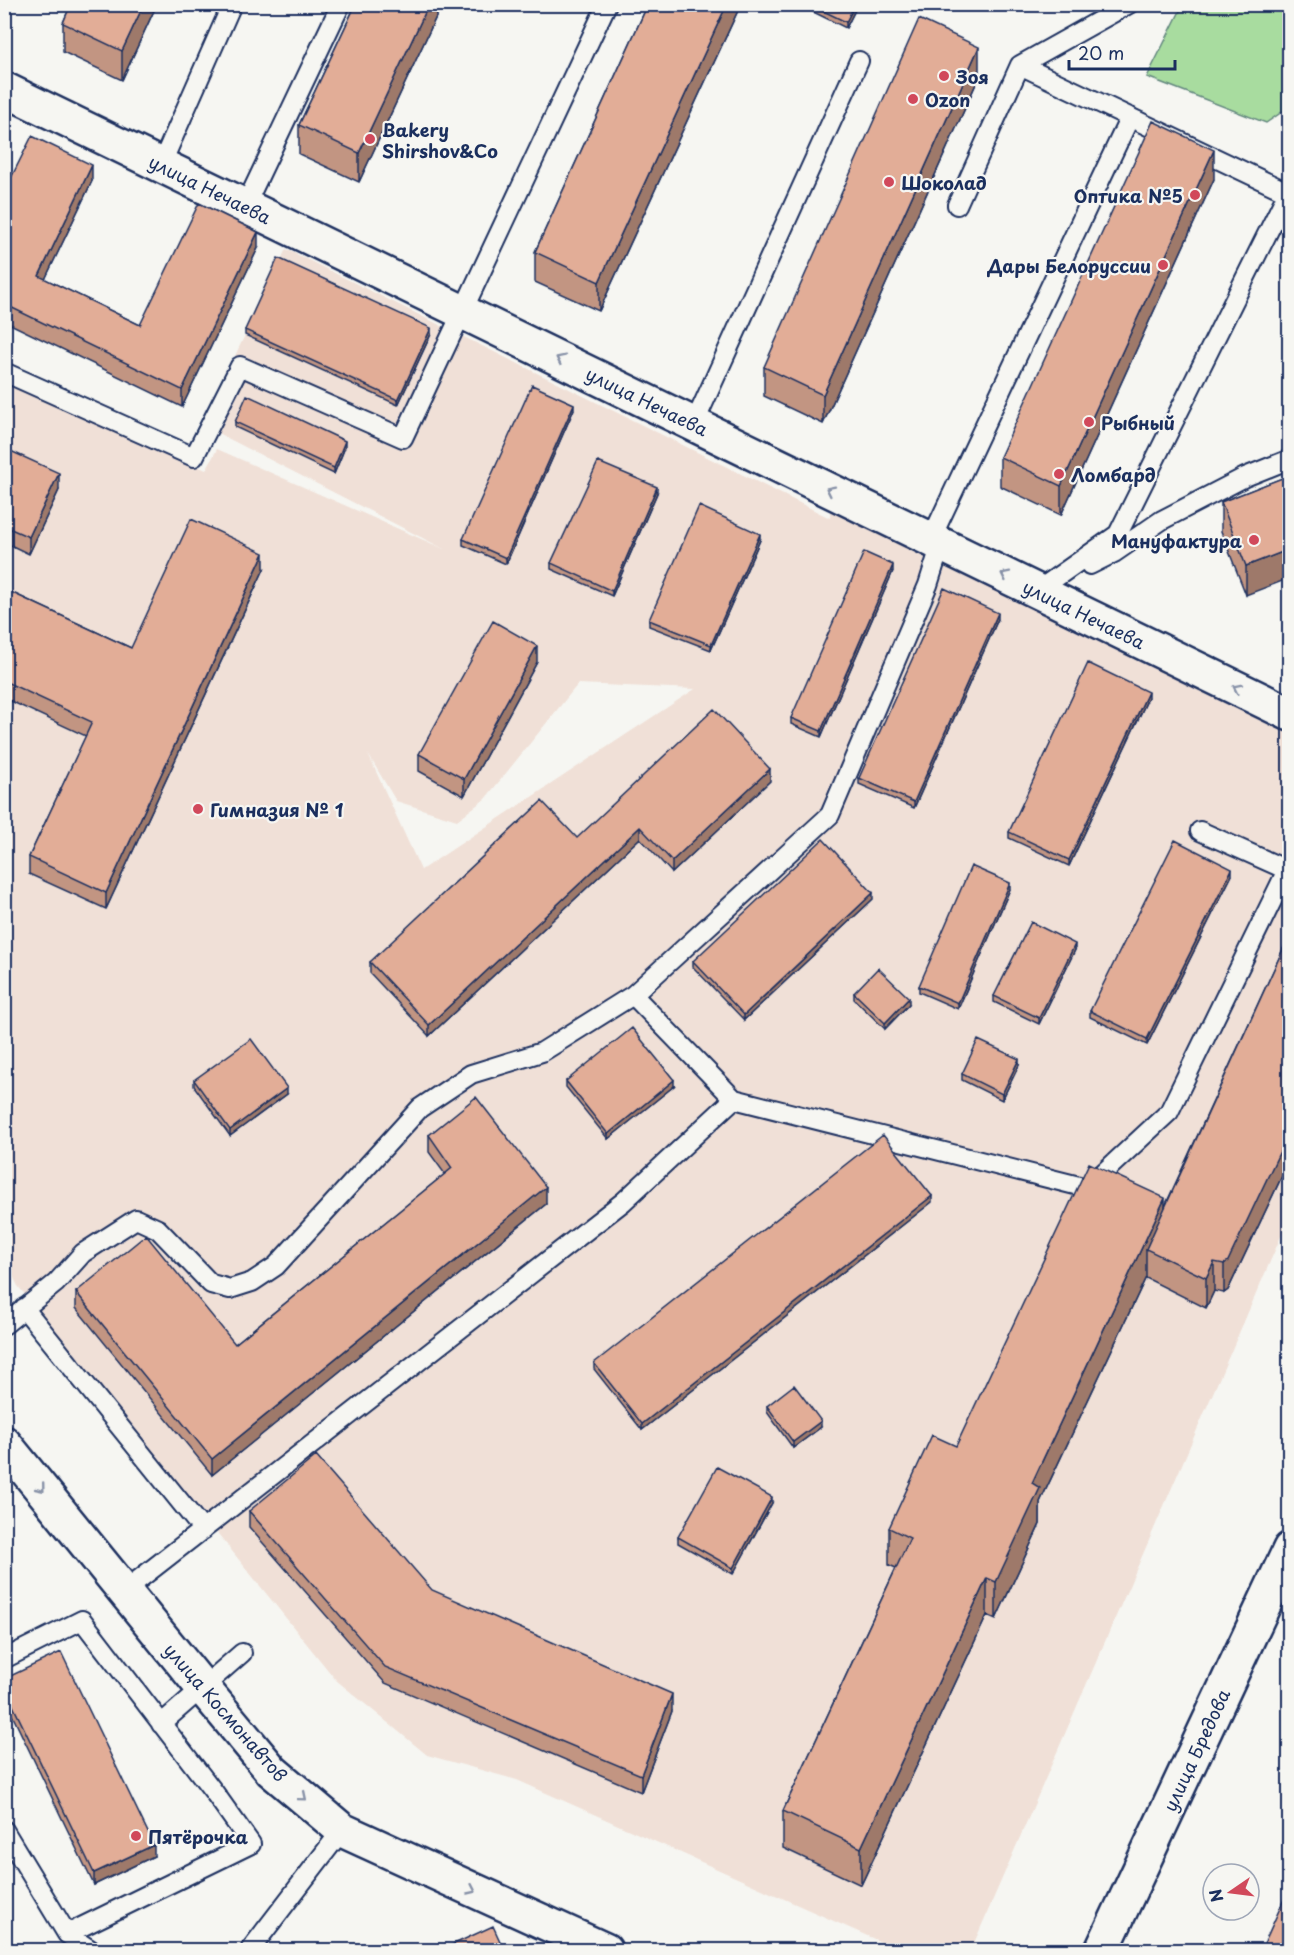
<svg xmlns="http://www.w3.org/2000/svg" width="1294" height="1955" font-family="'Playpen Sans',sans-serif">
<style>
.built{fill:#f0e0d7;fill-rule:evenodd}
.green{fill:#a8dc9f;stroke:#62867e;stroke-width:1.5}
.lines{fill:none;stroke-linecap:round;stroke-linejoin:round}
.lane-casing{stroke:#1b2f5e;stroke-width:22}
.street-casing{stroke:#1b2f5e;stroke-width:38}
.secondary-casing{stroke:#1b2f5e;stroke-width:38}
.lane{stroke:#f6f6f2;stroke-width:18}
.street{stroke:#f6f6f2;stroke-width:33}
.secondary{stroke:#f6f6f2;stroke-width:33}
.wall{fill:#c29582;stroke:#1b2f5e;stroke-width:1.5}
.shaded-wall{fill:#9e796a;stroke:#1b2f5e;stroke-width:1.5}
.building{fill:#e2ad97;stroke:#1b2f5e;stroke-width:1.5}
.oneway{stroke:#8892a8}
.poi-dot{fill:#d1495b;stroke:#f6f6f2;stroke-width:2}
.labels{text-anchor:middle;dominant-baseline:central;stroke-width:4.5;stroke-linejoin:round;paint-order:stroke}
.poi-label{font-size:18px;font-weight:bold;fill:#1b2f5e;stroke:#f6f6f2;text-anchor:start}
.street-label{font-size:18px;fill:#1b2f5e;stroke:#f6f6f2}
</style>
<rect width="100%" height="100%" fill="#f6f6f2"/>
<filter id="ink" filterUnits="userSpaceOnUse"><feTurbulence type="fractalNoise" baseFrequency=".0167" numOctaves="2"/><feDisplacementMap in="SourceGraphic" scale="12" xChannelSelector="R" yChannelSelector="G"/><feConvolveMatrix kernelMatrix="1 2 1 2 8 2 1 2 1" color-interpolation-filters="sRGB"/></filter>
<g filter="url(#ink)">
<!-- built -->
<path class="built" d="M286,249L830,518V490L1289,714V1218L971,1950H899L517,1780L427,1755L336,1680L18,1286L4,1258V379L206,470L217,449L444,549L202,425ZM578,684L695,689L421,870L368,754L396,801L457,820L485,799Z"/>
<!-- green -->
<path class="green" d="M1183,5H1289V107L1266,123L1147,77Z"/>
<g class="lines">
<!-- lane casing -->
<g class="lane-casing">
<path id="lane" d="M1020,65L1287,192L1290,195
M161,165L232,4
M957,205L1020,65L1129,4
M245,206L341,4
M4,372L194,457L240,366L403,438L607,4
M694,424L859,61
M931,539L1130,117
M1090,565L1114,553L1162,520L1245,477L1290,459
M1037,591L1118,534L1290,188
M1200,831L1287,870
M633,995L830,815L928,585L941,544
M24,1308L203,1530
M4,1325L56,1283L83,1253L136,1219L158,1229L211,1284L230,1289L252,1282L276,1266L420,1108L471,1074L542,1052L633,995L734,1099L1087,1188L1169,1112L1290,864
M124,1591L623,1202L734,1099
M4,1659L82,1620L214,1792L251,1844L67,1934
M161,1724L242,1653
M4,1830L67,1934L91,1950
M250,1950L342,1830"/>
</g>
<!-- street casing -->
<g class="street-casing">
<path id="street" d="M4,89L1290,714
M4,1443L203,1688L272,1771L342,1830L605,1950"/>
</g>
<!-- secondary casing -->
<g class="secondary-casing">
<path id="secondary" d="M1102,1950L1290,1549"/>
</g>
<!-- lane -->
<use href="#lane" class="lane"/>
<!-- street -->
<use href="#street" class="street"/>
<!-- secondary -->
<use href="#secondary" class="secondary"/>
</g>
<!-- wall -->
<path class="wall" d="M71,4H157L122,80L63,52V23Z
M356,4H442L359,182L299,154V125Z
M648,4H741L599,311L535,282V252Z
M797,4H858L846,28Z
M979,77L823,424L764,396V367Z
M1214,179L1061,515L1000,486V457Z
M92,181L45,279L140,325L258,248L182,407L4,321V192Z
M245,330L431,334L398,405L245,335Z
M574,409L506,564L463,545V539Z
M235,422L345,447L334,474L235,427Z
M4,448L59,490L29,554L4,542Z
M1290,475L1246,595L1221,531V502Z
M657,493L612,596L551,569V563Z
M760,540L711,650L649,626V620Z
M264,569L106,909L29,874V857L86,736L4,698V589L131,648Z
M893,571L821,737L791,724V718Z
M998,619L914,808L859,784V778Z
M537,662L464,796L419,771V754Z
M1148,698L1069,866L1009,838V832Z
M770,781L672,873L640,838L429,1036L370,973V962L577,838Z
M1232,875L1147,1045L1090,1017V1011Z
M1010,889L958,1009L919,992V986Z
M873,899L744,1020L693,967V961Z
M1290,934V1159L1228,1290L1224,1293L1214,1291L1206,1308L1146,1278V1277L1040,1502V1524L996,1619L987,1615L861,1885L783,1848V1811L896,1568L889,1565V1528L956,1446L1165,1206Z
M1075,950L1039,1024L994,1002V996Z
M854,993L909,1004L885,1029L854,999Z
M1019,1065L1002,1100L962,1080V1074Z
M194,1080L287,1094L230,1136L194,1086Z
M566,1081L674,1086L608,1139L566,1087Z
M429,1135L546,1204L212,1475L76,1308V1292L235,1344L445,1174L429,1152Z
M932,1202L642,1430L594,1369V1363Z
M767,1406L821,1427L793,1448L767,1412Z
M772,1503L733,1574L678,1543V1537Z
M249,1511L672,1711L641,1792L385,1683L249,1527Z
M4,1679L154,1856L94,1885L4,1698Z"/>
<!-- shaded-wall -->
<path class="shaded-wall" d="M144,4H157L122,80V51Z
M429,4H442L359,182V153Z
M727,4H741L599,311V282Z
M855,4H858L846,28V22Z
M979,47V77L823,424V395Z
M1214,150V179L1061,515V486Z
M92,165V181L39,292V276Z
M258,232V248L182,407V390Z
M431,328V334L398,405V400Z
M574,404V409L506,564V558Z
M345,441V447L334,474V468Z
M59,473V490L29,554V537Z
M657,487V493L612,596V591Z
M760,534V540L711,650V645Z
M1290,549V578L1246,595V566Z
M264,553V569L106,909V893Z
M893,565V571L821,737V731Z
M998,613V619L914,808V802Z
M537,646V662L464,796V779Z
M1148,692V698L1069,866V860Z
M770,769V781L672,873V861Z
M640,827V838L429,1036V1025Z
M1232,869V875L1147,1045V1039Z
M1010,883V889L958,1009V1003Z
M873,893V899L744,1020V1015Z
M1075,944V950L1039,1024V1018Z
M909,998V1004L885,1029V1023Z
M1019,1059V1065L1002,1100V1094Z
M674,1080V1086L608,1139V1134Z
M287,1088V1094L230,1136V1130Z
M1290,1099V1128L1286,1107Z
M1290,1130V1159L1228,1290L1224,1293V1264Z
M546,1187V1204L212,1475V1459Z
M932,1196V1202L642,1430V1424Z
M1165,1198V1235L1146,1249V1277L1040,1502V1524L996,1619V1582L1032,1483Z
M1214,1262V1291L1206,1308V1278Z
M821,1421V1427L793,1448V1442Z
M772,1497V1503L733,1574V1568Z
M987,1578V1615L861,1885V1848Z
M672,1694V1711L641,1792V1775Z
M154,1845V1856L94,1885V1873Z"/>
<!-- building -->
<path class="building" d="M71,4H144L122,51L63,23Z
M356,4H429L359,153L299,125Z
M648,4H727L599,282L535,252Z
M809,4H855L846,22Z
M919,19L979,47L823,395L764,367Z
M1153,121L1214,150L1061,486L1000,457Z
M32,136L92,165L39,276L140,325L199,203L258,232L182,390L4,304V192Z
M278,258L431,328L398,400L245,330Z
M532,385L574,404L506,558L463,539Z
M247,395L345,441L334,468L235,422Z
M4,448L59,473L29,537L4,526Z
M598,462L657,487L612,591L551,563Z
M1290,475V549L1246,566L1221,502Z
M699,506L760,534L711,645L649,620Z
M191,519L264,553L106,893L29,857L92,722L4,681V589L131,648Z
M864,552L893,565L821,731L791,718Z
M944,588L998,613L914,802L859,778Z
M493,621L537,646L464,779L419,754Z
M1088,663L1148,692L1069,860L1009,832Z
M714,709L770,769L672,861L640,827L429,1025L370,962L542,801L577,838Z
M823,839L873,893L744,1015L693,961Z
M1175,840L1232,869L1147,1039L1090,1011Z
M971,866L1010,883L958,1003L919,986Z
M1031,922L1075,944L1039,1018L994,996Z
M1290,934V1099L1286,1107L1290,1109V1130L1228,1261L1224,1264L1214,1262L1206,1278L1146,1249Z
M878,968L909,998L885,1023L854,993Z
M632,1028L674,1080L608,1134L566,1081Z
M251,1039L287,1088L230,1130L194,1080Z
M978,1040L1019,1059L1002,1094L962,1074Z
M476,1097L546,1187L212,1459L76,1292L146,1235L235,1344L452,1168L429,1135Z
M883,1135L932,1196L642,1424L594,1363Z
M1089,1163L1165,1198L1032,1483L1040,1488L996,1582L987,1578L861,1848L783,1811L910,1538L889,1528L932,1435L956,1446Z
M794,1385L821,1421L793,1442L767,1406Z
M316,1456L432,1590L672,1694L641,1775L385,1667L249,1511Z
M717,1467L772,1497L733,1568L678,1537Z
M61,1652L154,1845L94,1873L4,1687V1679Z
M1290,1886V1950H1261Z
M493,1926L504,1950H441Z"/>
<!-- one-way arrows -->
<defs><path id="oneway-chevron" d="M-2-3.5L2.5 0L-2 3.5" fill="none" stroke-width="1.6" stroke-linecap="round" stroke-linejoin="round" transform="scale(1.5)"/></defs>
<g class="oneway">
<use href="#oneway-chevron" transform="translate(560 359) rotate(-154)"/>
<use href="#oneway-chevron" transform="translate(830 490) rotate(-154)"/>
<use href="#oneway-chevron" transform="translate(1005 575) rotate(-154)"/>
<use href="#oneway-chevron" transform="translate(1237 688) rotate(-154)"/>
<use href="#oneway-chevron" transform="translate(41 1488) rotate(51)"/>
<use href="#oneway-chevron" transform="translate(303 1797) rotate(40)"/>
<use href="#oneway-chevron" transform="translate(472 1890) rotate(25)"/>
</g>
</g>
<!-- markers -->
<g class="poi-dot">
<circle cx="944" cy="76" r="6"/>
<circle cx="913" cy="99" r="6"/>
<circle cx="370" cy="139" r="6"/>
<circle cx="889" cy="182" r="6"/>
<circle cx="1195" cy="195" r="6"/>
<circle cx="1163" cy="265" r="6"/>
<circle cx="1089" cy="422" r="6"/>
<circle cx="1059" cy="474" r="6"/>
<circle cx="1254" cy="540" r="6"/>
<circle cx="198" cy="809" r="6"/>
<circle cx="136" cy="1836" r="6"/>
</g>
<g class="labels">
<!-- poi labels -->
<g class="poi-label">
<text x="956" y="76">Зоя</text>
<text x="925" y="99">Ozon</text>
<text x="382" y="129">Bakery<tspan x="382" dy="21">Shirshov&amp;Co</tspan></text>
<text x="901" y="182">Шоколад</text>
<text x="1183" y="195" text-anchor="end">Оптика №5</text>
<text x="1151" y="265" text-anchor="end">Дары Белоруссии</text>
<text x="1101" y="422">Рыбный</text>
<text x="1071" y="474">Ломбард</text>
<text x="1242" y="540" text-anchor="end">Мануфактура</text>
<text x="210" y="809">Гимназия № 1</text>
<text x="148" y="1836">Пятёрочка</text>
</g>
<!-- street labels -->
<g class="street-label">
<text transform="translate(210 189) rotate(26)">улица Нечаева</text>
<text transform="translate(647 401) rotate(26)">улица Нечаева</text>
<text transform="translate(1084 614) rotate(26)">улица Нечаева</text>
<text transform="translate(226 1712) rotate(49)">улица Космонавтов</text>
<text transform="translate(1196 1750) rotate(-65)">улица Бредова</text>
</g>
</g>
<!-- margin -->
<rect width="1294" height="1955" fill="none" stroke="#f6f6f2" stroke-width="24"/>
<rect x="12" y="12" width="1270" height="1931" fill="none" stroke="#1b2f5e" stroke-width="2" filter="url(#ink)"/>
<!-- north arrow -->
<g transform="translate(1231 1892) rotate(256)"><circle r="28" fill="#f6f6f2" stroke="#9ea6b7" stroke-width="1.5"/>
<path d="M0-4.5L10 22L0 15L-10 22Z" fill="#d1495b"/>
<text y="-9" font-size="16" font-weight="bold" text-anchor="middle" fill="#1b2f5e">N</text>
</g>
<!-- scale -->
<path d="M1069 60v9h106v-9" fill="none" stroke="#1b2f5e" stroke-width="3"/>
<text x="1078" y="60" font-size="18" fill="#1b2f5e" stroke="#f6f6f2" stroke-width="4.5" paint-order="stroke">20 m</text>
</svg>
